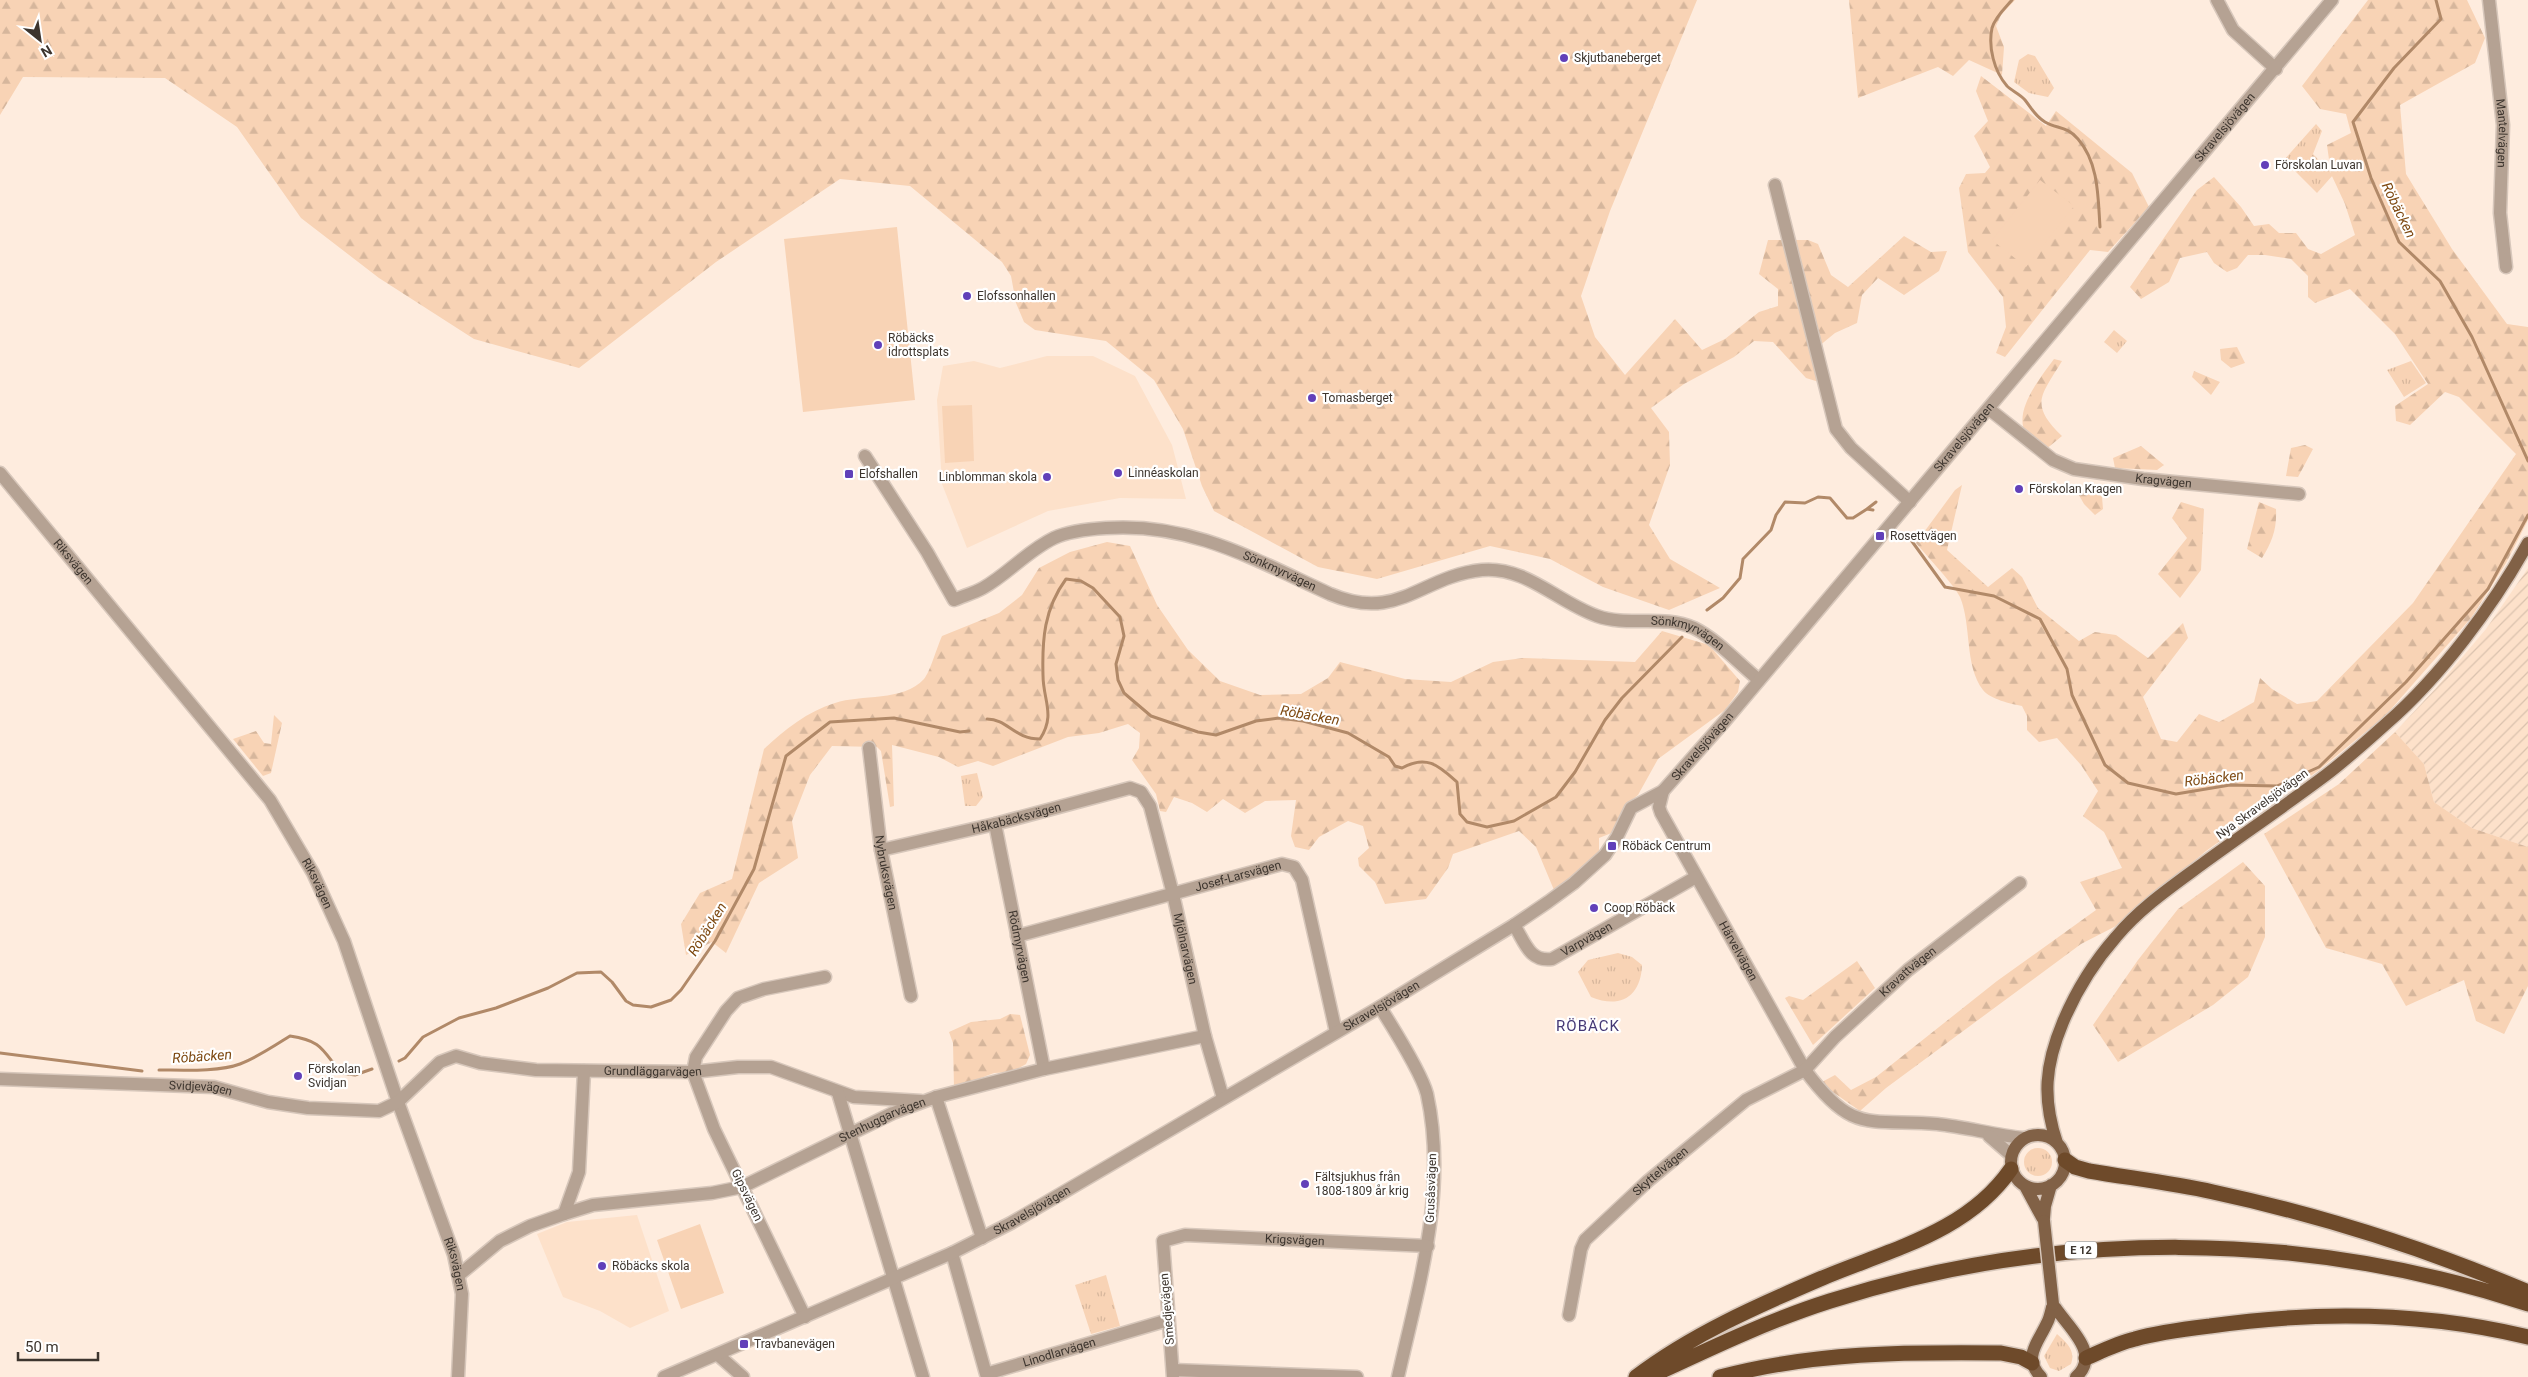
<svg xmlns="http://www.w3.org/2000/svg" width="2528" height="1377" font-family="Roboto,sans-serif">
<style>
.built{fill:#fde1ca}
.industrial{fill:url(#industrial-furrows)}
.grass{fill:url(#grass-tufts)}
.forest{fill:url(#forest-firs)}
.pitch{fill:#f8d3b5}
.lines{fill:none;stroke-linecap:round;stroke-linejoin:round}
.stream{stroke:#b18968;stroke-width:3}
.minor-casing{stroke:#d7c7bb;stroke-width:15}
.major-casing{stroke:#d7c7bb;stroke-width:15}
.highway-casing{stroke:#d7c7bb;stroke-width:18}
.minor{stroke:#b5a293;stroke-width:12}
.major{stroke:#816146;stroke-width:12}
.highway{stroke:#6e4a2a;stroke-width:15}
.major-bridge-casing{stroke:#d7c7bb;stroke-width:15;stroke-linecap:butt}
.major-bridge{stroke:#816146;stroke-width:12}
.poi-dot{fill:#6140b9;stroke:#fff;stroke-width:2}
.labels{text-anchor:middle;dominant-baseline:central;stroke-width:4.5;stroke-linejoin:round;paint-order:stroke}
.shield{fill:#fff;stroke:#77726d;stroke-width:1}
.shield-label{font-size:11px;font-weight:bold;fill:#3d352e}
.poi-label{font-size:12px;fill:#3d352e;stroke:#fff;text-anchor:start}
.street-label{font-size:12px;fill:#3d352e;stroke:#fff}
.water-label{font-size:14px;font-style:italic;fill:#7e4911;stroke:#fff}
.quarter-label{font-size:15px;letter-spacing:1px;fill:#453875;stroke:#fff}
</style>
<defs>
<pattern id="industrial-furrows" width="10" height="10" patternUnits="userSpaceOnUse" patternTransform="scale(1.25)"><rect width="10" height="10" fill="#fde1ca"/><path d="M-1 1l2-2M0 10L10 0M9 11l2-2" fill="none" stroke="#dac2ae"/></pattern>
<pattern id="grass-tufts" width="24" height="20" patternUnits="userSpaceOnUse" patternTransform="scale(1.25)"><rect width="24" height="20" fill="#f8d3b5"/><path d="M3 7l-1-3M5 7V3M7 7l1-3M15 17l-1-3M17 17v-4M19 17l1-3" fill="none" stroke="#d6b69c"/></pattern>
<pattern id="forest-firs" width="22" height="20" patternUnits="userSpaceOnUse" patternTransform="scale(1.25)"><rect width="22" height="20" fill="#f8d3b5"/><path d="M5 1l3.5 6h-7zM16 11l3.5 6h-7z" fill="#d6b69c"/></pattern>
</defs>
<rect width="100%" height="100%" fill="#feecde"/>
<!-- built -->
<path class="built" d="M1047,356H1093L1135,376L1172,445L1186,499L1120,498L1048,511L967,548L942,484L937,400L943,366L974,361L1000,368Z
M637,1215L669,1311L630,1328L600,1311L563,1297L537,1234L567,1222Z"/>
<!-- industrial -->
<path class="industrial" d="M2528,568V847L2472,828L2434,802L2424,764L2395,732L2437,687L2486,629Z"/>
<!-- grass -->
<path class="grass" d="M2028,54L2035,56L2054,88L2048,97L2029,93L2014,82L2019,60Z
M2316,124L2322,131L2313,154L2333,175L2317,193L2284,160Z
M2114,330L2127,341L2117,353L2104,342Z
M2411,361L2426,383L2404,397L2387,370Z
M977,773L983,797L976,806H965L961,776Z
M1618,953L1632,957L1642,965C1641,997 1620,1009 1591,997L1578,972L1588,960Z
M2024 1162a14 14 0 1 1 28 0a14 14 0 1 1-28 0Z
M1106,1275L1120,1326L1091,1334L1075,1285Z
M2057,1334C2066,1342 2076,1350 2071,1364L2059,1371L2050,1368L2044,1356Z"/>
<!-- forest -->
<path class="forest" d="M0,0H1697L1610,211L1581,296L1595,337L1625,375L1675,319L1702,350L1725,339L1759,312L1778,306V289L1759,274L1768,240H1808L1818,244L1831,275L1848,287L1904,236L1931,252L1947,251L1939,271L1904,295L1878,278L1862,295L1857,323L1835,333L1813,351L1819,382L1806,378L1773,342L1754,341L1734,357L1684,384L1651,408L1669,432L1670,465L1649,525L1670,559L1720,588L1669,610L1603,587L1550,559L1490,546L1377,579L1318,567L1214,511L1202,486L1183,429L1154,380L1106,341L1035,330L1024,322L1016,303L1011,276L1002,262L910,186L840,179L716,262L579,368L474,339L379,278L301,218L237,127L165,78L23,77L0,115Z
M1849,0H2015L2001,15L1996,26L2004,47L2002,75L1969,60L1953,76L1938,67L1858,98Z
M2368,0H2467L2485,38L2475,63L2400,105L2406,174L2452,249L2507,324L2528,327V520L2506,563L2471,618L2385,716L2319,770L2206,851L2116,926L2081,944L1886,1088L1860,1111L1820,1083L1835,1075L1851,1090L1876,1077L1997,981L2096,910L2080,882L2122,868L2104,832L2083,816L2098,791L2081,765L2057,738L2039,742L2027,730V716L2022,706C2011,704 1990,699 1983,690C1964,665 1972,626 1960,597C1955,586 1926,555 1916,543L1955,490L1962,485L1947,550L1988,587L2012,568L2022,577L2038,608L2079,641L2095,632L2116,635L2148,658L2183,623L2188,638L2143,697L2161,739L2177,742L2199,714L2219,722L2254,702L2260,678L2272,689L2297,704L2317,701L2413,603L2516,454L2459,397L2445,392L2410,425L2396,421L2395,406L2428,384L2395,334L2350,289L2315,303L2308,297V276L2291,259L2265,255H2248L2237,268L2227,272L2214,263L2207,252L2180,258L2169,282L2141,299L2130,287L2197,190L2214,177L2241,207L2254,226L2269,224L2279,233H2296L2308,249L2321,254L2355,235L2345,204L2331,174L2327,145L2351,133L2346,114L2320,109L2302,86Z
M1981,76L2046,126L2056,111L2132,173L2149,207L2108,252L2090,250L2005,357L1996,353L2006,327L2003,297L1968,252L1959,188L1966,174L1985,173L1990,167L1974,136L1988,121L1976,91Z
M2237,347L2245,363L2231,368L2221,360L2220,349Z
M2054,359L2062,361C2041,396 2029,404 2062,436L2045,450C2039,445 2029,438 2025,432C2014,409 2041,377 2054,359Z
M2194,371L2220,382L2211,395L2192,377Z
M2305,445L2313,449L2298,477L2286,476L2291,448Z
M2141,446L2164,465L2157,470L2115,468L2113,458Z
M2093,488L2102,497L2103,509L2095,515L2084,504L2076,490Z
M2181,502L2204,509L2201,570L2180,598L2158,574L2187,538L2172,518Z
M2259,502L2276,509C2277,529 2272,542 2262,558L2247,549Z
M1107,542L1130,546L1157,605L1188,650L1220,681L1260,695L1301,694L1328,678L1340,662L1405,679L1451,682L1493,662L1523,658L1635,662L1662,631L1709,645L1740,681L1738,692L1725,710L1658,759L1638,795L1627,804L1614,832L1599,838V853L1574,879L1554,890L1536,847L1519,831L1453,854L1448,868L1426,899L1385,904L1375,882L1359,866L1358,858L1369,848L1363,826L1348,821L1319,837L1309,850L1295,847L1291,836L1296,800L1265,801L1245,813L1223,799L1207,812L1192,803L1174,797L1166,812L1160,811L1156,794L1132,760L1139,748L1140,733L1128,724L1099,733L1068,737L993,766L978,761L958,767L939,757L892,745L894,806L890,807L881,751L877,747L832,746L810,775L792,821L798,858L759,883L726,953L712,942L686,955L681,924L700,893L732,879L764,749C784,730 808,711 835,703C861,694 903,702 924,679C930,672 937,647 942,636L999,613L1022,595L1039,568L1070,552Z
M274,715L282,723L271,773L263,776L233,739L256,731L264,743L271,744Z
M2395,732L2424,764L2434,802L2472,828L2528,847V986L2504,1034L2476,1021L2464,980L2406,1006L2382,964L2326,948L2264,834L2339,784Z
M2243,862L2265,886V937L2248,977L2213,1005L2118,1062L2093,1025L2138,960L2178,909Z
M1857,961L1875,988L1813,1045L1785,998L1789,996L1803,1000Z
M1010,1014L1020,1015L1030,1055L1026,1064L1012,1072L994,1073L954,1088L953,1043L949,1032L971,1022L1000,1019Z"/>
<!-- pitch -->
<path class="pitch" d="M2040,180L2074,206L2026,267L1992,240Z
M897,227L915,400L803,412L784,239Z
M972,405L974,461L945,463L942,406Z
M700,1224L724,1293L681,1309L657,1240Z"/>
<g class="lines">
<!-- stream -->
<path class="stream" d="M2012,0C2005,8 1995,17 1992,28C1988,47 1994,71 2007,86C2012,91 2020,94 2025,100C2032,109 2035,116 2045,122C2057,129 2067,126 2078,139C2099,163 2098,198 2100,227
M2436,0L2441,19L2394,68L2353,122L2371,178L2399,242L2440,281L2472,337L2528,461
M1867,509L1876,502
M1911,540L1945,587L1994,596L2040,619L2067,669L2072,695L2105,765L2128,783L2176,794L2230,785L2277,786L2319,767L2406,682L2488,589L2528,515
M1707,610L1723,598L1740,578L1743,559L1771,530L1776,515L1785,502L1805,503L1818,497L1830,498L1847,518H1853L1867,509L1873,510
M987,719C1008,719 1014,739 1040,739C1056,714 1043,701 1043,675C1042,640 1044,609 1066,579L1081,581L1093,588L1120,617L1124,636L1116,664L1118,680L1124,693L1151,716L1198,732L1216,735L1256,721L1279,718L1303,721L1348,733L1389,757L1395,766L1402,768C1427,754 1439,766 1457,782L1460,814L1467,822L1487,827L1514,821L1556,797L1575,772L1605,720L1622,698L1682,637
M0,1053L142,1071
M399,1061L405,1058L423,1037L459,1018L496,1008L548,988L577,973L601,972L612,982L626,1001L633,1005L651,1007L671,1000L681,990L715,941L754,869L786,756L830,722L894,718L960,732L969,731
M159,1070C182,1070 219,1072 240,1064C258,1057 274,1046 290,1036C323,1041 322,1050 341,1073L355,1075L372,1069"/>
<!-- minor casing -->
<g class="minor-casing">
<g id="minor">
<path d="M2217,0L2233,30L2276,69"/>
<path id="s1" d="M2489,0L2503,125L2500,213L2506,267"/>
<path d="M1775,185L1836,429L1851,448L1910,502"/>
<path id="s2" d="M1989,409L2053,460L2074,469L2143,479L2299,494"/>
<path id="s3" d="M865,456L927,552L954,600C963,596 974,593 983,588C1008,574 1027,551 1054,538C1069,531 1090,529 1106,528C1191,522 1255,560 1330,594C1398,623 1421,576 1482,570C1526,566 1557,602 1597,616C1628,627 1663,614 1694,628C1718,640 1738,663 1759,680"/>
<path id="s4" d="M0,473L270,800L313,873L344,941L398,1102L454,1255L462,1294L458,1377"/>
<path id="s5" d="M869,748L881,850L911,996"/>
<path id="s6" d="M1663,791L1659,807L1661,813L1805,1070C1852,1134 1867,1119 1937,1124C1966,1127 1994,1135 2023,1138"/>
<path id="s7" d="M995,824L1044,1069"/>
<path id="s8" d="M881,850L995,824L1130,788L1141,792L1150,806L1173,894L1205,1036L1223,1098"/>
<path id="s9" d="M1514,925C1525,942 1529,962 1552,959L1696,877"/>
<path id="s10" d="M1017,936L1282,864L1294,867L1302,880L1336,1032"/>
<path d="M1380,1007C1392,1026 1422,1075 1427,1094C1448,1190 1419,1284 1398,1377"/>
<path id="s11" d="M0,1079L214,1087L268,1102L308,1108L379,1111L398,1102L440,1062L456,1056L480,1063L536,1070L693,1072L738,1067H771L854,1097L921,1101"/>
<path d="M838,1093L923,1377"/>
<path d="M936,1097L982,1238"/>
<path d="M1989,1136L2011,1155"/>
<path d="M564,1214L579,1172L584,1071"/>
<path id="s12" d="M952,1253L986,1374L1168,1320"/>
<path id="s13" d="M459,1275L500,1241L530,1226L564,1214L593,1205L712,1193L742,1187L893,1113L936,1097L1044,1069L1205,1036"/>
<path id="s14" d="M1569,1315L1581,1249L1585,1240L1648,1181L1746,1100L1805,1070L1835,1037L1908,970L2020,883"/>
<path d="M805,1317L714,1129L693,1072L696,1057L726,1011L738,998L764,989L825,977"/>
<path d="M718,1355L743,1377"/>
<path d="M1173,1370L1357,1377"/>
<path id="s15" d="M664,1377L952,1253L1011,1223L1380,1007L1514,925L1548,902L1574,883L1605,855L1617,837L1631,808L1663,791L1725,721L2332,0"/>
<path id="s16" d="M1173,1377L1163,1241L1185,1235L1428,1246"/>
</g>
</g>
<!-- major casing -->
<g class="major-casing">
<path id="major" d="M2011 1162a27 27 0 1 1 54 0a27 27 0 1 1-54 0Z
M2057,1143C2042,1098 2045,1065 2063,1022C2076,991 2094,962 2116,937C2141,907 2174,885 2205,862C2245,833 2286,805 2326,775C2347,759 2367,741 2387,723C2440,677 2494,605 2528,543
M2025,1186L2044,1221
M2044,1218L2045,1206L2051,1185
M2053,1304C2065,1325 2103,1353 2076,1377
M2041,1377C2022,1357 2038,1343 2047,1323C2050,1318 2051,1310 2053,1304"/>
</g>
<!-- highway casing -->
<g class="highway-casing">
<path id="highway" d="M2065,1160L2075,1167L2089,1171C2130,1178 2172,1183 2213,1192C2320,1215 2427,1249 2528,1292
M2086,1358C2102,1351 2118,1343 2135,1339C2159,1332 2185,1329 2210,1326C2315,1311 2424,1312 2528,1337
M1636,1377C1691,1335 1757,1306 1820,1279C1888,1250 1967,1233 2011,1169
M1649,1377C1709,1349 1767,1321 1830,1301C2056,1229 2302,1229 2528,1304
M1720,1377C1815,1352 1904,1352 2001,1353L2021,1357L2032,1363"/>
</g>
<!-- minor -->
<use href="#minor" class="minor"/>
<!-- major -->
<use href="#major" class="major"/>
<!-- highway -->
<use href="#highway" class="highway"/>
<!-- major-bridge casing -->
<g class="major-bridge-casing">
<path id="major-bridge" d="M2044,1221L2053,1304"/>
</g>
<!-- major-bridge -->
<use href="#major-bridge" class="major-bridge"/>
</g>
<!-- markers -->
<g class="poi-dot">
<circle cx="1564" cy="58" r="5"/>
<circle cx="2265" cy="165" r="5"/>
<circle cx="967" cy="296" r="5"/>
<circle cx="878" cy="345" r="5"/>
<circle cx="1312" cy="398" r="5"/>
<circle cx="1118" cy="473" r="5"/>
<rect x="844" y="469" width="10" height="10" rx="2.5"/>
<circle cx="1047" cy="477" r="5"/>
<circle cx="2019" cy="489" r="5"/>
<rect x="1875" y="531" width="10" height="10" rx="2.5"/>
<rect x="1607" y="841" width="10" height="10" rx="2.5"/>
<circle cx="1594" cy="908" r="5"/>
<circle cx="298" cy="1076" r="5"/>
<circle cx="1305" cy="1184" r="5"/>
<circle cx="602" cy="1266" r="5"/>
<rect x="739" y="1339" width="10" height="10" rx="2.5"/>
</g>
<g class="labels">
<!-- shield labels -->
<rect class="shield" x="2065" y="1241.5" width="32" height="17" rx="4"/>
<g class="shield-label">
<text x="2081" y="1250">E 12</text>
</g>
<!-- poi labels -->
<g class="poi-label">
<text x="1574" y="58">Skjutbaneberget</text>
<text x="2275" y="165">Förskolan Luvan</text>
<text x="977" y="296">Elofssonhallen</text>
<text x="888" y="338">Röbäcks<tspan x="888" dy="14">idrottsplats</tspan></text>
<text x="1322" y="398">Tomasberget</text>
<text x="1128" y="473">Linnéaskolan</text>
<text x="859" y="474">Elofshallen</text>
<text x="1037" y="477" text-anchor="end">Linblomman skola</text>
<text x="2029" y="489">Förskolan Kragen</text>
<text x="1890" y="536">Rosettvägen</text>
<text x="1622" y="846">Röbäck Centrum</text>
<text x="1604" y="908">Coop Röbäck</text>
<text x="308" y="1069">Förskolan<tspan x="308" dy="14">Svidjan</tspan></text>
<text x="1315" y="1177">Fältsjukhus från<tspan x="1315" dy="14">1808-1809 år krig</tspan></text>
<text x="612" y="1266">Röbäcks skola</text>
<text x="754" y="1344">Travbanevägen</text>
</g>
<!-- street labels -->
<g class="street-label">
<text stroke="none"><textPath href="#s15" startOffset="2039">Skravelsjövägen</textPath></text>
<text stroke="none"><textPath href="#s1" startOffset="134">Mantelvägen</textPath></text>
<text stroke="none"><textPath href="#s15" startOffset="1634">Skravelsjövägen</textPath></text>
<text stroke="none"><textPath href="#s2" startOffset="195">Kragvägen</textPath></text>
<text stroke="none"><textPath href="#s4" startOffset="115">Riksvägen</textPath></text>
<text stroke="none"><textPath href="#s3" startOffset="522">Sönkmyrvägen</textPath></text>
<text stroke="none"><textPath href="#s3" startOffset="956">Sönkmyrvägen</textPath></text>
<text stroke="none"><textPath href="#s15" startOffset="1229">Skravelsjövägen</textPath></text>
<text transform="translate(2262 804) rotate(-36)">Nya Skravelsjövägen</text>
<text stroke="none"><textPath href="#s8" startOffset="139">Håkabäcksvägen</textPath></text>
<text stroke="none"><textPath href="#s5" startOffset="126">Nybruksvägen</textPath></text>
<text stroke="none"><textPath href="#s10" startOffset="229">Josef-Larsvägen</textPath></text>
<text stroke="none"><textPath href="#s4" startOffset="520">Riksvägen</textPath></text>
<text stroke="none"><textPath href="#s9" startOffset="95">Varpvägen</textPath></text>
<text stroke="none"><textPath href="#s7" startOffset="125">Rödmyrvägen</textPath></text>
<text stroke="none"><textPath href="#s8" startOffset="432">Mjölnarvägen</textPath></text>
<text stroke="none"><textPath href="#s6" startOffset="181">Härvelvägen</textPath></text>
<text stroke="none"><textPath href="#s14" startOffset="499">Kravattvägen</textPath></text>
<text stroke="none"><textPath href="#s15" startOffset="809">Skravelsjövägen</textPath></text>
<text stroke="none"><textPath href="#s11" startOffset="676">Grundläggarvägen</textPath></text>
<text stroke="none"><textPath href="#s11" startOffset="201">Svidjevägen</textPath></text>
<text stroke="none"><textPath href="#s13" startOffset="459">Stenhuggarvägen</textPath></text>
<text stroke="none"><textPath href="#s14" startOffset="179">Skyttelvägen</textPath></text>
<text transform="translate(1431 1188) rotate(-88)">Grusåsvägen</text>
<text transform="translate(747 1195) rotate(64)">Gipsvägen</text>
<text stroke="none"><textPath href="#s15" startOffset="404">Skravelsjövägen</textPath></text>
<text stroke="none"><textPath href="#s16" startOffset="269">Krigsvägen</textPath></text>
<text stroke="none"><textPath href="#s4" startOffset="925">Riksvägen</textPath></text>
<text transform="translate(1167 1309) rotate(-95)">Smedjevägen</text>
<text stroke="none"><textPath href="#s12" startOffset="202">Linodlarvägen</textPath></text>
</g>
<!-- water labels -->
<g class="water-label">
<text transform="translate(2399 210) rotate(64)">Röbäcken</text>
<text transform="translate(1310 715) rotate(10)">Röbäcken</text>
<text transform="translate(2214 778) rotate(-7)">Röbäcken</text>
<text transform="translate(707 929) rotate(-58)">Röbäcken</text>
<text transform="translate(202 1056) rotate(-4)">Röbäcken</text>
</g>
<!-- quarter labels -->
<g class="quarter-label">
<text x="1588" y="1026">RÖBÄCK</text>
</g>
</g>
<!-- north arrow -->
<g transform="translate(40 40) rotate(150)" stroke="#ffffff" stroke-width="4" paint-order="stroke">
<path d="M0-4L9 19L0 12L-9 19Z" fill="#3d352e"/>
<text y="-8" font-size="14" font-weight="bold" text-anchor="middle" fill="#3d352e">N</text>
</g>
<!-- scale -->
<path d="M18 1352v8h80v-8" fill="none" stroke="#3d352e" stroke-width="2.5"/>
<text x="25" y="1352" font-size="15" fill="#3d352e" stroke="#ffffff" stroke-width="4" paint-order="stroke">50 m</text>
</svg>
